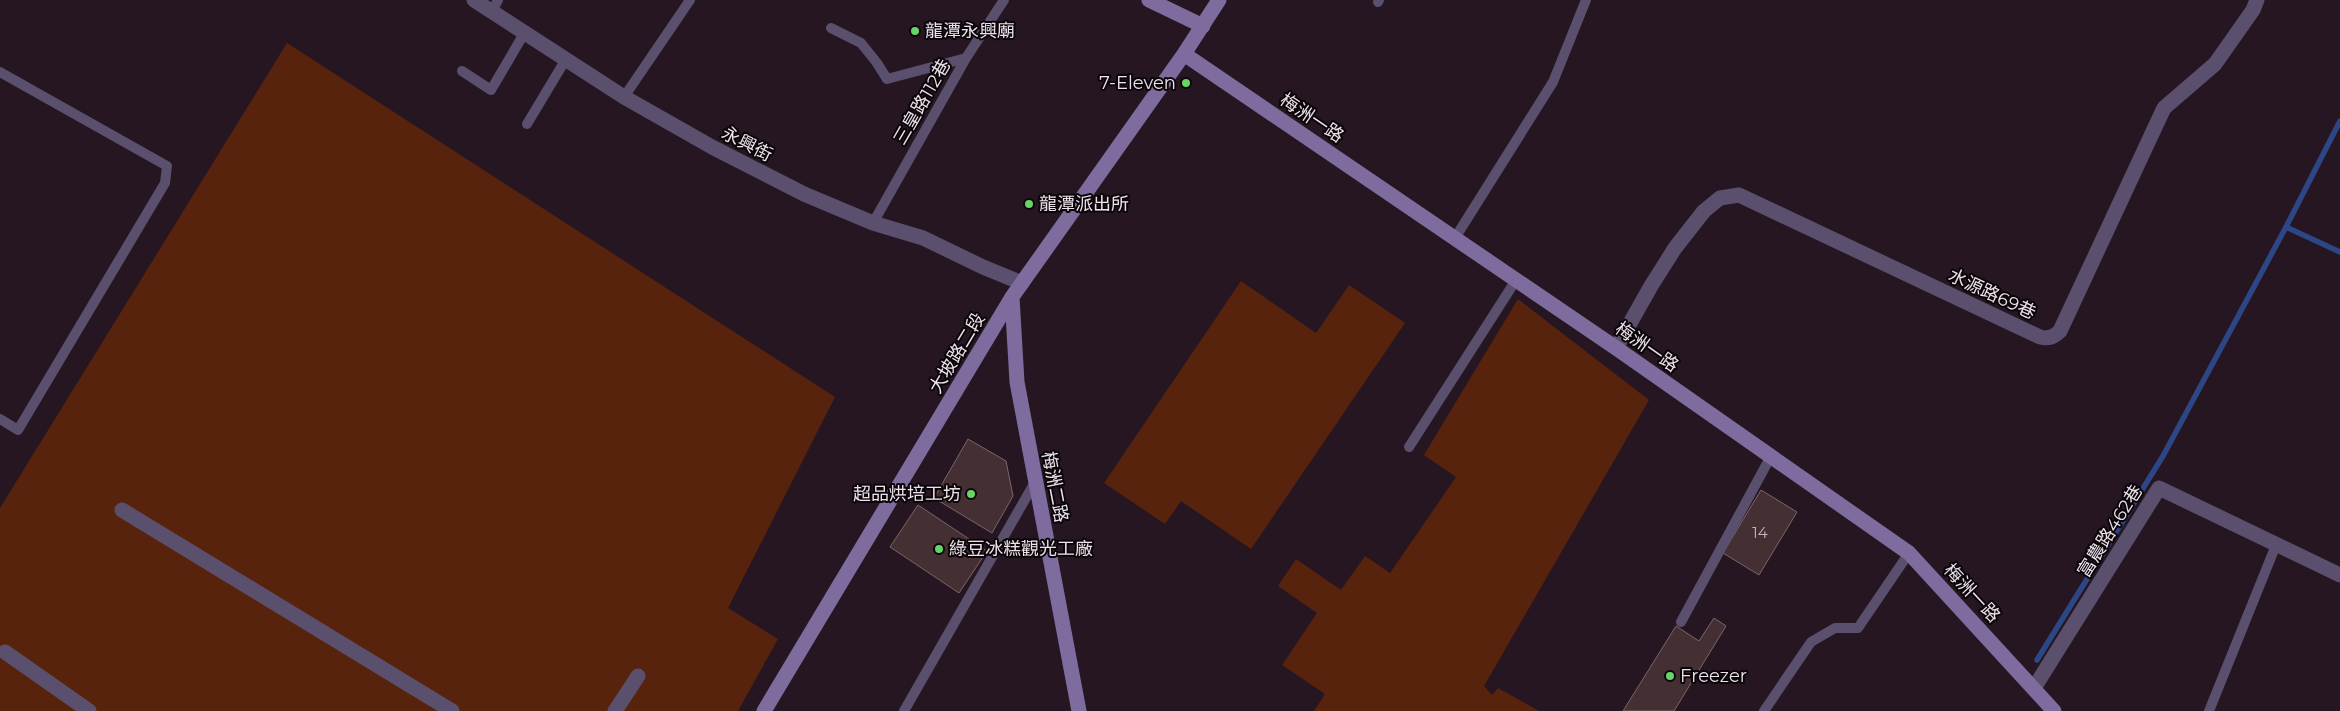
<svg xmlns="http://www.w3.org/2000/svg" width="2340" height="711" font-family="Montserrat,'Noto Sans TC',sans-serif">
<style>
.green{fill:#58230d}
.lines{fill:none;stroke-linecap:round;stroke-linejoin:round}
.stream{stroke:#2d4786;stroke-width:5.5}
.building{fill:#442f33;stroke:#7d6569}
.lane{stroke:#5a506e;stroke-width:10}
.street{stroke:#5a506e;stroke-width:15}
.secondary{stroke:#7d6c9d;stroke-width:15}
.poi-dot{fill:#68d465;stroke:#0a0509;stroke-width:2}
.labels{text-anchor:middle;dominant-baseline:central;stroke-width:4;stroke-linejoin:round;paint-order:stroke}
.number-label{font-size:15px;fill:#c3b5bd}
.poi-label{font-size:18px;fill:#ede2eb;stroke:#0a0509;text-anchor:start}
.street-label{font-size:18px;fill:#ede2eb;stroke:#0a0509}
</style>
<rect width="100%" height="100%" fill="#251622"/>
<!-- green -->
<path class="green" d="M287,43L835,397L728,608L778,639L738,711H0V508Z
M1241,281L1316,333L1349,285L1405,323L1251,549L1181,501L1165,524L1104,483Z
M1518,299L1649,400L1484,686L1492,695L1498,688L1539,711H1314L1325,694L1282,665L1317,613L1278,586L1296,559L1341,590L1365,556L1390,573L1456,477L1424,455Z"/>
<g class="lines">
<!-- stream -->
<path class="stream" d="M2286,227L2340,252
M2037,660L2163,456L2286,227L2340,121"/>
</g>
<!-- building -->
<path class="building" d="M968,439L1006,461L1013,496L992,533L934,498Z
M1761,490L1797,512L1759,575L1723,553Z
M918,505L987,551L959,593L890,547Z
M1714,618L1726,626L1674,711H1623L1676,626L1699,641Z"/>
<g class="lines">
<!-- lane -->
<path class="lane" d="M1378,2L1379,0
M492,11L498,0
M831,28L861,43L877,63L887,79L966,58
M462,71L491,90L525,32
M0,72L167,166L165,183L18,430L0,419
M624,97L690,0
M527,124L566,59
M873,223L966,58L1004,0
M1455,238L1553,82L1586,0
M1409,447L1516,280
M1681,622L1771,456
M904,711L1035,482
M1764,711L1811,642L1835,628H1858L1909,553
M2209,711L2276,545"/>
<!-- street -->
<path class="street" d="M474,0L624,97L712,147L804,194L873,223L923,238L983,267L1022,283
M1616,348L1651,286L1675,248L1704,211L1720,198L1739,195L2040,337C2049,339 2054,337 2060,331L2164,108L2215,64L2253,10L2257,0
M122,510L452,711
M5,652L89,711
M2034,688L2159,488L2340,575
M615,711L638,676"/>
<!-- secondary -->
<path class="secondary" d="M1149,0L1203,26
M1184,54L1616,348L1909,553L2054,711
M1012,297L1017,382L1079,711
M764,711L1012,297L1184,54L1219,0"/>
</g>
<!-- markers -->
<g class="poi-dot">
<circle cx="915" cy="31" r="5"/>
<circle cx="1186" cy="83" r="5"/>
<circle cx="1029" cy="204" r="5"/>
<circle cx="971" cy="494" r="5"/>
<circle cx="939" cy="549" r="5"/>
<circle cx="1670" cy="676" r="5"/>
</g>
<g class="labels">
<!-- number labels -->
<g class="number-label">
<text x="1760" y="532">14</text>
</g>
<!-- poi labels -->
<g class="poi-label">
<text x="925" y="31">龍潭永興廟</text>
<text x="1176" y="83" text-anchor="end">7-Eleven</text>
<text x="1039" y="204">龍潭派出所</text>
<text x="961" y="494" text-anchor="end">超品烘培工坊</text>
<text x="949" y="549">綠豆冰糕觀光工廠</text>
<text x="1680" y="676">Freezer</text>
</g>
<!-- street labels -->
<g class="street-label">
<text transform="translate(922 102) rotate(-60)">三皇路112巷</text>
<text transform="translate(1312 118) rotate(34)">梅洲一路</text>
<text transform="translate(747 144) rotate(27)">永興街</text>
<text transform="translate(1992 294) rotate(25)">水源路69巷</text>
<text transform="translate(1647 347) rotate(35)">梅洲一路</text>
<text transform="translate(957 353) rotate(-59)">大坡路二段</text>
<text transform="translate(1055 487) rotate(79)">梅洲二路</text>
<text transform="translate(2110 531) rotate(-58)">富農路462巷</text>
<text transform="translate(1972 593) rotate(47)">梅洲一路</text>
</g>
</g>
</svg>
